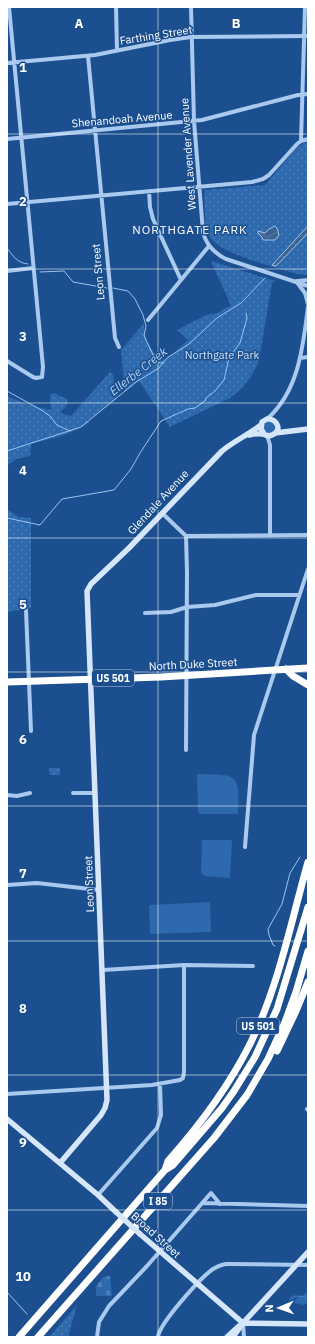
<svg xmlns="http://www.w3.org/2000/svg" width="315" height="1344" font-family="'IBM Plex Sans',sans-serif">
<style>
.grass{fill:#2e69ad}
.forest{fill:url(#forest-firs)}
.cemetery{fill:url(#cemetery-stones)}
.park{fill:url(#park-dots)}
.water{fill:url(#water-waves);stroke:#9cc4f0}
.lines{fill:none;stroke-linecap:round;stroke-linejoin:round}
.stream{stroke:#9cc4f0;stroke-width:1}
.street{stroke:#a9c9ee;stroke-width:4}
.secondary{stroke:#d6e6fa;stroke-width:5.5}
.highway{stroke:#fff;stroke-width:7}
.secondary-bridge{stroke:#d6e6fa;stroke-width:5.5}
.grid{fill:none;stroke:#fff;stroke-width:1;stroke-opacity:0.55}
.labels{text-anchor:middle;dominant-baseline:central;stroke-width:3;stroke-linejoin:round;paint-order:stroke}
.shield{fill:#1b4f8f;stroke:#bbcadd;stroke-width:1}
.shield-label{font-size:10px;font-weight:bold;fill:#fff}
.street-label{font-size:11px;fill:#fff;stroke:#1b4f8f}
.park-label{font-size:11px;fill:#cfe3fa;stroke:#1b4f8f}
.neighbourhood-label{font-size:12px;letter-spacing:1px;fill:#fff;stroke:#1b4f8f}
.water-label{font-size:12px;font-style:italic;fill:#b5d3f5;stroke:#1b4f8f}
.grid-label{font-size:13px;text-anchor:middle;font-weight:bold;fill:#fff;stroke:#1b4f8f;stroke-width:3;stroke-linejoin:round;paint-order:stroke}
</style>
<defs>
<pattern id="forest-firs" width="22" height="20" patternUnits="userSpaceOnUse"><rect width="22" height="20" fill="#2e69ad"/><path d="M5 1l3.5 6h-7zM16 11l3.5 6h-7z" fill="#4d80b9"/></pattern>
<pattern id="cemetery-stones" width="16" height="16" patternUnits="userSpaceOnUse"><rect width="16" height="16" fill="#2e69ad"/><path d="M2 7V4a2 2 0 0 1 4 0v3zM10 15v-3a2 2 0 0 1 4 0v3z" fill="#4d80b9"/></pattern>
<pattern id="park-dots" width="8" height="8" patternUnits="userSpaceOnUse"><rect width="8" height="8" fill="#2e69ad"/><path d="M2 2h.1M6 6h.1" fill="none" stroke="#4d80b9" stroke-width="1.8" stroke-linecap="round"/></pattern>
<pattern id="water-waves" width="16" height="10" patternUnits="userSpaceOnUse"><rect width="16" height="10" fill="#3c6290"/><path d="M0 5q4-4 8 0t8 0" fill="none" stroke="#597aa1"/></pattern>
</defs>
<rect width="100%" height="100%" fill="#1b4f8f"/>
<!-- grass -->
<path class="grass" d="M272,421L276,428L273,433L266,434L262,425L263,423Z
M197,774C237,775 240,772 238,814H200L198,812Z
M202,840H232L230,878L205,876L201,873Z
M210,902L211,932L150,934L149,905Z"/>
<!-- forest -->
<path class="forest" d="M308,1291V1303L303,1305L290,1302L289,1298L295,1295L303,1296Z"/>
<!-- cemetery -->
<path class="cemetery" d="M110,1276L112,1296H96V1286L103,1277Z"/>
<!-- park -->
<path class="park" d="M308,141V275L297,274C276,267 216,254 208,234C204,223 205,205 204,194L205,190L265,185L297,147Z
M211,261L275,281L272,283L260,355L257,366L250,378L241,389L230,398L170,427L139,381L125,392L121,350L144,323C143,336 150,347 158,358L167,359L188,340L177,330L206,315L218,313L227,307L231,306Z
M110,372L113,375L116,399L87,421L90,422C71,435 53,438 31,444L30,456L16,459L7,466V396L26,404L51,410L50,395L54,393L67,399L68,404L60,413L71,416Z
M7,509L19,517L31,518V608L7,612Z
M49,768H60V775H50Z
M77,1305L69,1333V1337H49Z"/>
<!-- water -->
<path class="water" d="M275,226L277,228L279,235L275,240H263L262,237L258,233V231L265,233L269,229Z
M308,226V233L276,266L272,265Z"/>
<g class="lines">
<!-- stream -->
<path class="stream" d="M7,248C13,256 17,263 28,264
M40,272L64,271L73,282L107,288
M113,288L128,291L135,299L143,315L146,326L144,336L155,359L160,363H164
M7,391L43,411L50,416L57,425L70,431
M7,451L81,427L136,382L159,368L167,358L189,344L217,318L241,303L265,278
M7,518L40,525L62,499L114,490L131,469L140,453L161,421L188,409L195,408L205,401L206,398L215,391L224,380L229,358L240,343L247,318L246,313
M275,946L273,945L269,935L268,929L282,904L290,873L300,857
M7,1292L27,1314"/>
<!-- street -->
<path class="street" d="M116,7L117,50
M191,7L194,121L203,232C206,245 214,253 226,259L308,286
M88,56L115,338L119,347
M7,63L95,55L170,40L191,37L308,36
M7,139L202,120L298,95L308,94
M301,141L305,7
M149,191L150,207L153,219L181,280
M7,204L252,182L263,179L269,175L297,144L301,141L308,139
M7,271L33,268
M296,281L305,293L308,304
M298,281L308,280
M148,320L209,246
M300,358L308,357
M7,361L33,377L36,378L42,377L43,367L9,7
M267,419C299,391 303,346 308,307
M267,435L270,445V535
M162,513L186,536L308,535
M26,610L31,731
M145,613L171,612L187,607L215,605L256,595H299
M186,750L187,572L186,536
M73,793H95
M7,795L17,796L30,793
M245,847L254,735L308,569
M7,885L37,883L99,890
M103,970L184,965L253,966
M7,1094L152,1085L180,1080L183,1078L184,1072V965
M307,1109L308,1110
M98,1195L157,1128L161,1115L160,1084
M202,1203L308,1206
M243,1324L244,1337
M97,1337L99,1322L109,1306L147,1266L211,1193L220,1204
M158,1337C159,1324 201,1277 213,1269C218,1266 223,1264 228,1264L308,1265"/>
<!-- secondary -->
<path class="secondary" d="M275,433L308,429
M249,435C254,434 258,433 263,434C266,435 268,437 272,435C283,431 277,418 267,419L262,422L261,429L264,434
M7,1119L98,1195L116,1212
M60,1163L101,1115L105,1108L107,1100L87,591L91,584L129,548L222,451C234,441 248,435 261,425
M140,1234L243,1323L308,1324
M227,1337L239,1326
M233,1337L243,1323L308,1252"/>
<!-- highway -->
<path class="highway" d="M286,669L293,676L308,685
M7,682L161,677L308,668
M277,1051L296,1011L308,982
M165,1170L173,1165L222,1108L234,1091L255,1057L277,1009L308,907
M19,1337L165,1170L168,1161C200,1125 228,1088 250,1044C278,989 291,922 308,862
M38,1337L214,1138L247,1095L268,1059L285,1022L296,992L308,951"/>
<!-- secondary-bridge -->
<path class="secondary-bridge" d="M116,1212L140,1234"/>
</g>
<!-- grid -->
<path class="grid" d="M158,7V1337M7,134H308M7,269H308M7,403H308M7,538H308M7,672H308M7,806H308M7,941H308M7,1075H308M7,1210H308"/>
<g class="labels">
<!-- shield labels -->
<g class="shield">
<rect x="92" y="670" width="42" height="16" rx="3"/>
<rect x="237" y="1018" width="42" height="16" rx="3"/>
<rect x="144" y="1193" width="28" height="16" rx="3"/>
</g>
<g class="shield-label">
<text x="113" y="678">US 501</text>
<text x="258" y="1026">US 501</text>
<text x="158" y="1201">I 85</text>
</g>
<!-- street labels -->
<g class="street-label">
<text transform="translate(156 35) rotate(-9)">Farthing Street</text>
<text transform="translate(122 119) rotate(-5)">Shenandoah Avenue</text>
<text transform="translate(188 154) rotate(-94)">West Lavender Avenue</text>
<text transform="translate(98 272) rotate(-95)">Leon Street</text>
<text transform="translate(158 502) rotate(-47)">Glendale Avenue</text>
<text transform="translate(193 664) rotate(-3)">North Duke Street</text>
<text transform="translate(89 884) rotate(-92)">Leon Street</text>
<text transform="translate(156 1235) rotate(42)">Broad Street</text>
</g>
<!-- park labels -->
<g class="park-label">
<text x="222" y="355">Northgate Park</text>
</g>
<!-- neighbourhood labels -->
<g class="neighbourhood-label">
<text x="190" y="229">NORTHGATE PARK</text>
</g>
<!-- water labels -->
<g class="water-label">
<text transform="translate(138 371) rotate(-38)">Ellerbe Creek</text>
</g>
</g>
<g class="grid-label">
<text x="79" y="28">A</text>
<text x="236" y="28">B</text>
<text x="23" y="72">1</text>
<text x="23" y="206">2</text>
<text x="23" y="341">3</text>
<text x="23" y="475">4</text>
<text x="23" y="609">5</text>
<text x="23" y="744">6</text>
<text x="23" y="878">7</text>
<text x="23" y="1013">8</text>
<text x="23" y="1147">9</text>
<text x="23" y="1281">10</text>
</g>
<!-- border -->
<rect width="315" height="1344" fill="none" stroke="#ffffff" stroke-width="16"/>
<!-- north arrow -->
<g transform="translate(279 1308) rotate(268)" stroke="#1b4f8f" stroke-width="3" paint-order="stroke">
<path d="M0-3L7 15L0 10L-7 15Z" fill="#ffffff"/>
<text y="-6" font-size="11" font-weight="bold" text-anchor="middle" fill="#ffffff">N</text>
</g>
</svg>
